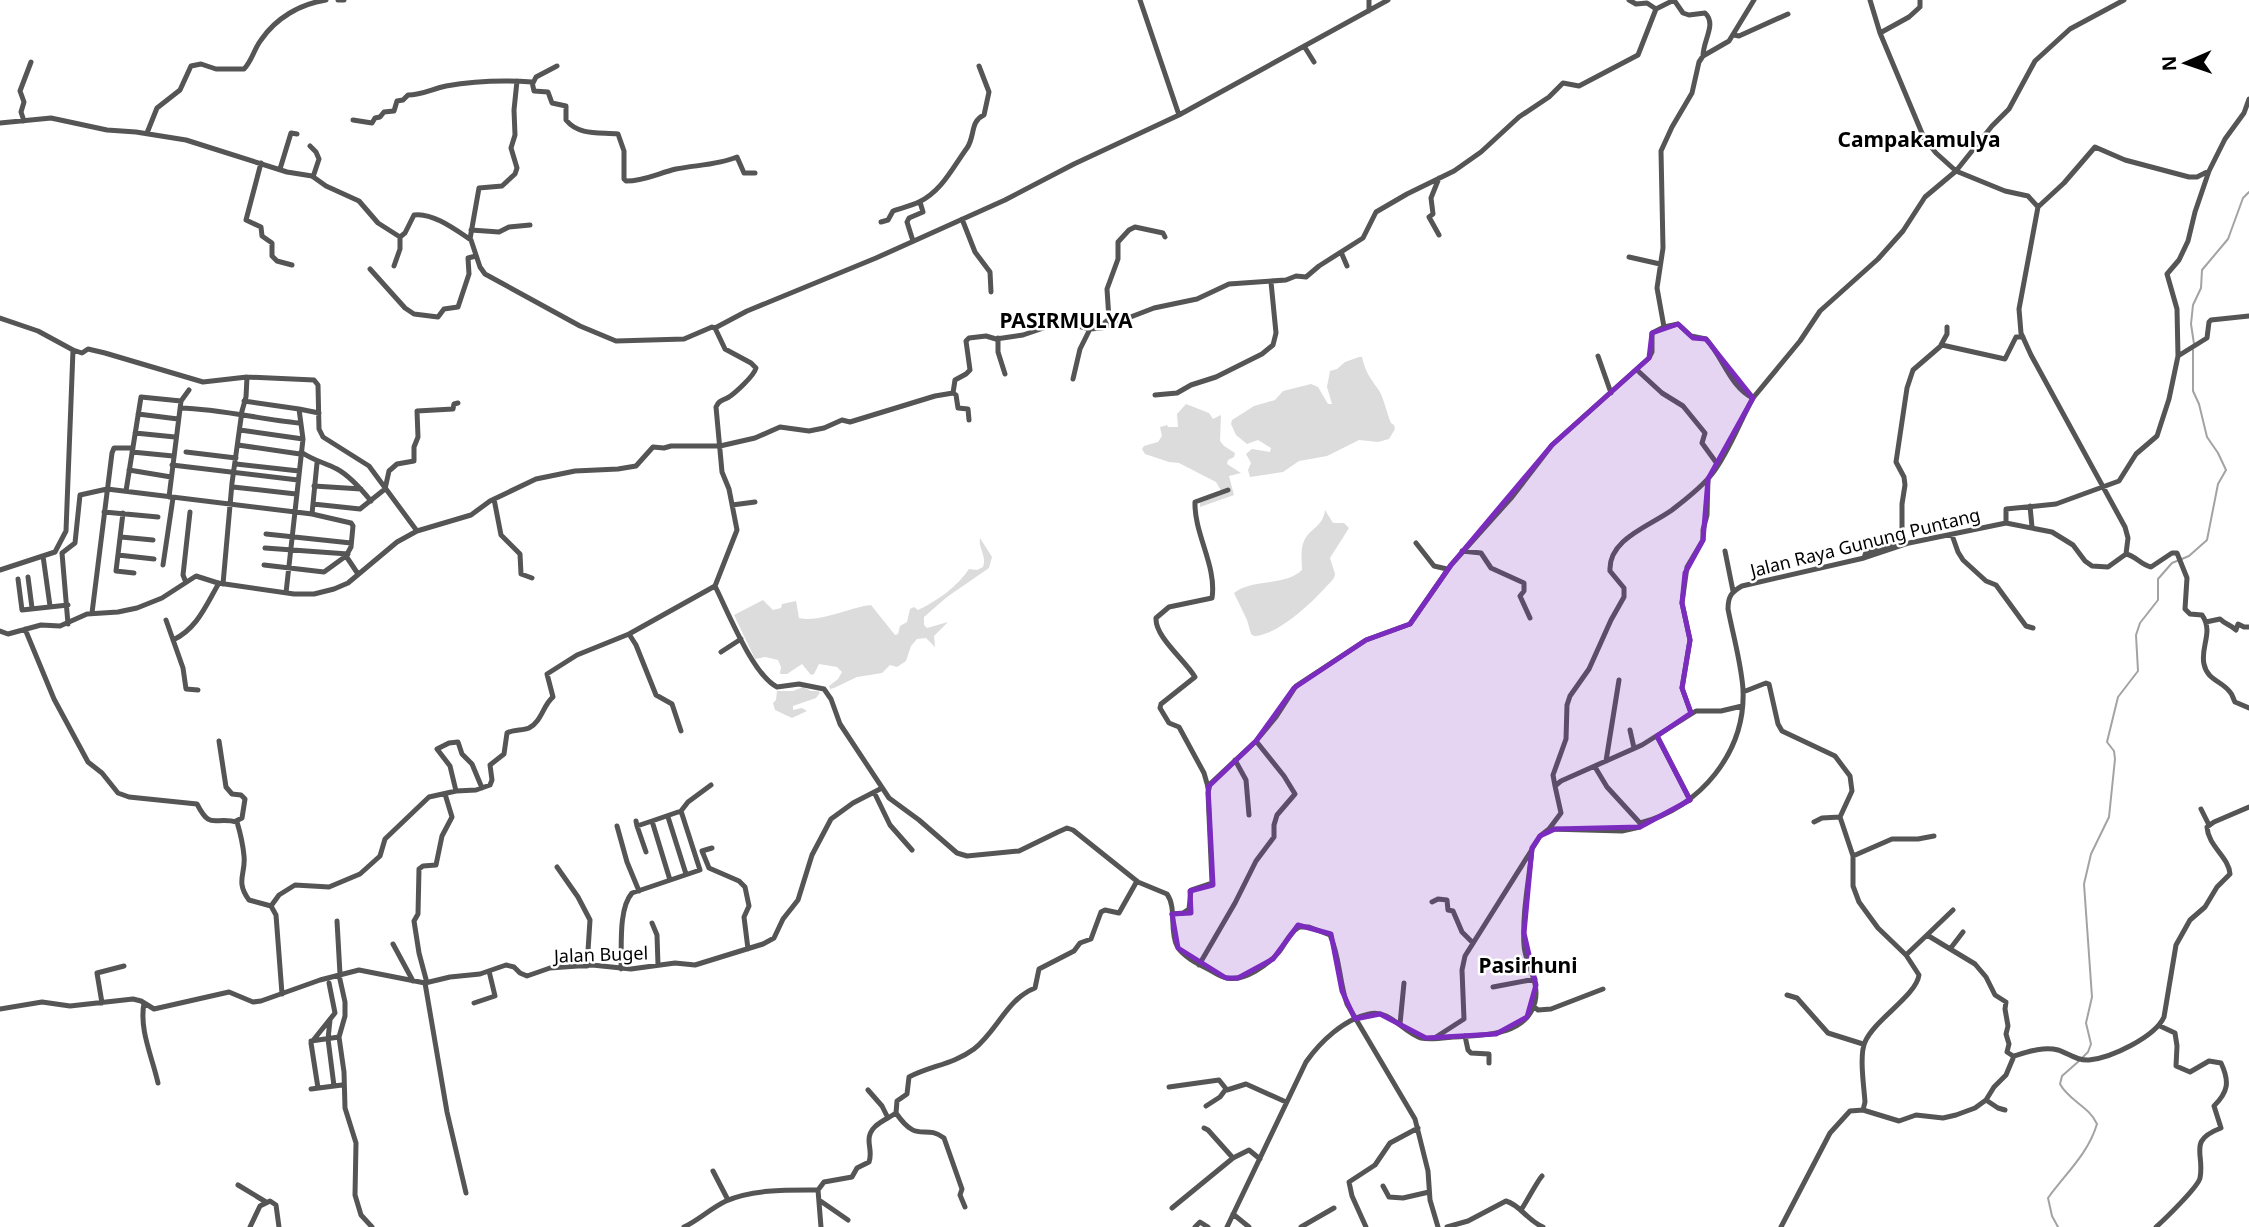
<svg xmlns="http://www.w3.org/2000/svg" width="2249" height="1227" font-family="'Noto Sans',sans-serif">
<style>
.green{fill:#dcdcdc}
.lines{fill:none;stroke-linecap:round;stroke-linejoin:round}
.stream{stroke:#a3a3a3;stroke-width:2}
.minor{stroke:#555;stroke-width:5}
.marked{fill:#7b2cbf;fill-opacity:0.2;stroke:#7b2cbf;stroke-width:5;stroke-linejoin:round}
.labels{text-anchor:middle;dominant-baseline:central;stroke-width:5;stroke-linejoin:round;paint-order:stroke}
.street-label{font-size:18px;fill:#000;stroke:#fff}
.quarter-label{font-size:21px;font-weight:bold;fill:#000;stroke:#fff}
</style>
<rect width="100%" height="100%" fill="#fff"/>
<!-- green -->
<path class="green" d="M1359,357H1362C1365,371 1370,378 1378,389C1383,395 1387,414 1391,423L1394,425L1395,429L1389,439L1378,442L1359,440L1327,456L1299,461L1283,472L1250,477L1248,470L1251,463L1246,454L1252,449L1270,452L1271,448L1258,440L1247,444L1236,435L1231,424L1232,420L1254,406L1275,400L1283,391L1311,384L1318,387L1328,404H1332L1327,387L1330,371L1337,369L1345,362Z
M1186,404L1209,413L1213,419L1221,415L1220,441L1224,446L1235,453L1234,457L1228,460L1227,464L1241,473L1229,476L1234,495L1200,507V503L1223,494L1216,482L1179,463L1169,462L1145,454L1142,449L1144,446L1158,442L1162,436L1160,427L1167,425L1168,427H1178L1177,414Z
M1325,510L1333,523H1344L1349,528L1330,558L1335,574L1334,578C1317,598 1280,635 1254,636L1251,634L1247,620L1234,593C1253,578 1284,587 1302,570C1302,561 1300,550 1304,541C1310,528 1323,527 1325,510Z
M980,538L992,557L989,568L947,597L924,617V625L927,628L948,622L934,636L935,647L926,638L917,639L911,646L906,661L897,667L890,665L882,673L857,677L834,688L830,689L829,686L838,679L842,672L837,667L819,664L814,674L811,675L802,664L787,674H780L781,667L778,660L765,657L755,659L734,615L763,600L773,610L781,608L782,604L796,601L799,618C820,623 850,607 871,605L895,635L898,634L900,626L907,622L910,609L914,607L918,610C937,601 957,587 969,569L977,570L983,567C987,556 978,548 980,538Z
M803,687L811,691H818L820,693L816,698L793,706V710L802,708L807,711L792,718L775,710L773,703L776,700L777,691H793Z"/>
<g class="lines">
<!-- stream -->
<path class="stream" d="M2194,344L2191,324L2193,305L2201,288L2202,270L2228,239L2243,198L2249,192
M2083,1057L2088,1052L2091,1044L2086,1023L2092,997L2084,884L2091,854L2109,817L2115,759L2114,751L2107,742L2118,697L2138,671L2136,635L2140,623L2158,600V579L2172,563L2189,556L2207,540L2218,484L2226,470L2218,453L2207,437L2199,404L2193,391V350
M2058,1227L2052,1216L2048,1198C2066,1173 2088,1154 2097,1124C2089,1106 2069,1101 2060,1084L2062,1076L2079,1061"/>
<!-- minor -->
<path class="minor" d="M338,0H344
M1140,0L1179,115
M1674,0L1683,13L1689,15L1705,13C1717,24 1703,40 1703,56
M1656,9L1674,0
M1369,11V0
M1880,33L1909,17L1920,7V0
M1734,35L1739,36L1788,14
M1304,46L1314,62
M533,83L536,77L557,66
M353,120L372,123L375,118L380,117L384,112L394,111L397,101L403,100L408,95C422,95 432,89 446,86C475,81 502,80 532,82L534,91L548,92L552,103L566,106V120C579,136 600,132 618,134L624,151V179L626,181C644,181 659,173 676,169C696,165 718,165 737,157L744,173H755
M24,121L21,112L24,102L20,91L31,62
M0,123L51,118L107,130L136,132L186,140L287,172L312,176L326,186L359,201L378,223L400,237L405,233L414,215C432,212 456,230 471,240L480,267L485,274L580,326L616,341L684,339L712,327L715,328L725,349L751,363L756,368C754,376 735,393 729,397C722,401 719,400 716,407L722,472L729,489L737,530L715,586C728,612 753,675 777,687L799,684L824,689L831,699L840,724L889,798L919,820L957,853L967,856L1019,851L1058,832L1067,828L1073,830L1138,882L1167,894C1177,908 1169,930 1177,946C1182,956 1198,964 1208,969C1214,972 1220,977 1227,978C1244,982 1269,964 1279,952C1286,943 1289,933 1299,927H1309L1330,935C1340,957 1339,981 1347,1004L1415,1119L1428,1171L1430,1200L1438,1227
M147,133L157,108L180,90L191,66L201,64L216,69H244C252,61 254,49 261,40C276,18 300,4 326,0
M310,146L316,152L319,159L313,177
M261,163L246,220L261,227L262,236L272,243V256L277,261L292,265
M280,169L291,133L297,134
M2038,207L2064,183L2095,147L2125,160L2189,177H2197L2209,171
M962,219L975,252L990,272L991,292
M881,222L888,220L893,211C901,208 911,206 919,202C942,191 953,167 967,148C975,137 970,121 984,115L989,92L979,66
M471,230L499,232L509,227L530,225
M1439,235L1429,217L1433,214L1431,198L1439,178
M470,239L479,188L502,186L515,174L517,168L511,148L515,135L514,110L517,81
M913,241L907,222L909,218L923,212L920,202
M1341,252L1347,266
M1629,257L1660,264
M394,266L400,249V237
M370,269L405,308L414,314L438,317L444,309L458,307L469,274L468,258L476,256
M0,318L38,331L73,350L66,531L55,552L0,570
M1101,326L1109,319L1107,289L1118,259V242L1129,230L1135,227L1163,233L1165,237
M1664,327L1678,324L1691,336L1706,339C1723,357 1730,387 1753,398L1800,341L1820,311L1878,259L1903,231L1925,197L1956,171L1992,126L2009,109L2035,61L2070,29L2124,0
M715,328L747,311L876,258L1005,200L1074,164L1179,115L1388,0
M998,338V352L1005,374
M1941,345L1947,334V327
M73,350L82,353L88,349L105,353L203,382L247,377L314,380L318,385L319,429L323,437L369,466L417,531
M1598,356L1611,393
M2178,356L2207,338L2209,322L2211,320L2249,316
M1637,370L1662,393L1683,406L1705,433L1702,443L1718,465
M1073,379L1080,349L1090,329
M953,393L956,395L958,408L968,409L969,420
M1155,395L1177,393L1191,385L1216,377L1262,354L1273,345L1276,333L1271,282
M244,401L299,409
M180,408C220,409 259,419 299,423
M138,414L178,419
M240,430L303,439
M135,433L175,437
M238,445L300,454
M132,452L173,456
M186,452L236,458
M301,452C316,462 324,462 337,469C350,476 362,490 371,501
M236,464L299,471
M172,465L298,480
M129,470L171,477
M314,486L361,489
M233,487L296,494
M126,491L141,397L181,401
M169,497L181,401L189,390
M494,499L501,535L520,554L521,574L532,578
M313,504L360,509L385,489L389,471L397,464L414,461V447L418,437L417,411L453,409L454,404L458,403
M732,505L755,502
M2030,506L2032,527
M104,512L158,517
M123,513L116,571L134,573
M312,514L317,463
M2006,523V509L2056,504L2119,481L2136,454L2157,436L2169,399L2178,356L2177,309L2167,274L2179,260L2188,241L2195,212L2209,171L2225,139L2244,113L2249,99
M266,534L351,543
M1952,535L1958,552L1963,560L1986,581L1996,585L2026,626L2033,628
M121,537L153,540
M1416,543L1434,566L1447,569
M265,548L348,554
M1462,551L1481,553L1491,568L1524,583V591L1520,596L1530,618
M1725,551L1733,591
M2126,554C2136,556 2141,565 2151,567L2172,553H2177L2187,578L2185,609L2190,614L2202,615C2214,632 2200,647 2204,664C2207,680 2222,681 2230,692C2233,695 2233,699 2235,702L2249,708
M118,555L154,559
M43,556L50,606
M1864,558L1866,552L1897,545L1902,541V504L1905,485L1904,477L1896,462L1907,388L1913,370L1942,345L2005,359L2016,337H2023
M163,565L173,498
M264,565L324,572L346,556
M28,577L32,608
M18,579L22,610L68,605
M185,580L183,575L190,512
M223,584L232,483L242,411L246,397L247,377
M286,593L303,439L299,409L319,413
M92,613L112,453L114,448H133
M166,620L183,668L186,689L198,690
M2206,622L2220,619C2225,624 2231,625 2236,630L2238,624L2244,627H2249
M68,624L62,553L75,543L80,495L107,489L312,514L351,523L353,526L351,547L346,556L358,574
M25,629L54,699L88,762L102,773L118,793L129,797L197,804C211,831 213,816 237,822C240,832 243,845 244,856C246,874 235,881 249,900L271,906L276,915L282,994
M0,631L8,634L41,625L60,626L87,614L118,612L137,608L162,598L196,576L218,583L294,594H314L334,589L348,583L397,542L417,531L471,515L490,501L536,479L575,471L618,469L636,466L653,447L664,448L671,446H720L755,438L780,427L809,431L824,428L842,420L850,422L935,396L953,393L955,380L966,374L970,370L966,341L969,338L986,336L996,339L1023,335L1061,322L1090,329L1102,328L1154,308L1197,299L1229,284L1286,280L1296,276L1306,277L1319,266L1363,238L1376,212L1407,194L1454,171L1481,152L1519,117L1549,97L1563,83L1579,86L1638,55L1656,9L1647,3L1636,4L1629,0
M173,640C197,629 206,605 219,583
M721,652L741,639
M1743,692L1766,683L1769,684L1778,724L1782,731L1835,756L1850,776L1852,791L1840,817L1853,856V886L1859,902L1878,928L1906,955L1919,975C1916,996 1874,1020 1865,1042C1859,1055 1864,1087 1865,1102L1863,1110
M1691,713L1682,688L1690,640L1682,603L1687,567L1703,540V530L1707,515L1708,479
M1630,730L1634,748
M681,731L672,704L656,695L636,645L629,634L715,586
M1657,736L1690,800
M219,741L226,787L232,794L241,795L245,799L242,818L236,821
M1235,760L1246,780L1249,815
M1606,761L1619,680
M1595,767L1607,787L1640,823
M1555,786L1553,775L1566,739L1567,705L1570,696L1589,669L1611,620L1624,597V588L1610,571C1608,539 1650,526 1672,510C1686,499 1701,488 1712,474C1729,452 1739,423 1753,398
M1208,787L1204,773L1179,727L1169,723L1160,708L1161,704L1195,677C1185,660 1155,637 1156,618L1169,607L1212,598C1217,566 1194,534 1195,502L1228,490
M456,791L450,766L437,749L449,743L458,742L462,754L472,764L482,788
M874,792L890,825L912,850
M2201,809L2209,825
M668,817L686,874
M636,821L637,826L652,821L670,880
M652,821L681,811
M1814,822L1822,818L1840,817
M617,826L627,862L639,891
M637,826L646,852
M1549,829L1561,813L1555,786L1561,781L1642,745L1696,711H1721L1742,706
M712,848L702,851L709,868L739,881L745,887L749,906L744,917L748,949
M1853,856L1892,839H1918L1934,836
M557,867L578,897L590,920L587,966
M1432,902L1438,899L1447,900L1448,910L1453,911L1462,932L1473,943
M271,906L279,895L295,885L329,887L360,874L380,856L385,839L429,797L456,791L476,790L490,785L492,780L490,765L504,754L507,733C514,729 522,731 529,728C542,721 543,705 553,697L547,674L577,655L629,634
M1172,914L1183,913L1189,909L1191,890L1212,883L1208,793L1210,784L1256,741L1276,717L1296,686L1366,640L1410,624L1451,565L1512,497L1552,445L1649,358L1652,352V333L1664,327L1657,288L1663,248L1661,151L1672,127L1692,93L1699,62L1703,56L1729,41L1754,0
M337,921L340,974
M652,923L657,935L658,965
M1927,935L1953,910
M393,944L413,981
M1950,949L1963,932
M1906,955L1927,935L1975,964L1986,977L1995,995L2006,1002L2005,1009L2008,1026L2006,1034L2009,1044L2007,1052L2013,1056
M1199,965L1235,903L1256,861L1274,837V825L1277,815L1295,794L1284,776L1256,741
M621,969C622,948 618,909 632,893L700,870L681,811L688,802L711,785
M339,975L345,1002V1016L339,1037L344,1072L345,1108L356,1143L355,1195L361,1215L372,1227
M425,983L447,1112L466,1193
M427,983L419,953L414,921L418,914L419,869L423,866L436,865L442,836L452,817L445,794
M1493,987L1535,979
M1787,995L1797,998L1828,1033L1863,1044
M102,1003L97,973L124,966
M144,1003C139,1030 152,1056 158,1083
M474,1003L495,996L489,971
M1533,1006L1538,1010L1551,1009L1603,989
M0,1009L42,1002L70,1006L133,999L141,1001L154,1009L229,992L253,1002L261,1001L320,980L359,970L425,983L450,977L480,974L506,965L514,967L520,973L527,976L550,968L592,965L631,969L675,963L695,965L763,944L774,938L783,919L798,900L812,855L831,819L853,803L882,788
M330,1020L328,1039L334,1086
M1400,1024L1404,983
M1465,1036L1468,1050L1471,1053L1489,1054V1063
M1436,1037L1464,1019L1462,970L1465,956L1531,851
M311,1041L339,1037
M1169,1087L1219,1080L1227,1090L1246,1084L1286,1102
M318,1088L311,1043L335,1013L329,983
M311,1089L342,1085
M868,1090L882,1106L888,1118
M1986,1100L1998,1108L2005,1110
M1206,1106L1220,1097L1226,1089
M896,1113C918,1145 924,1123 944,1138L962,1189L960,1195L965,1207
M1204,1128L1208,1130L1233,1158L1249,1150L1260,1159
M713,1171L728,1200
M238,1185L266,1202
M1383,1186L1389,1197L1403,1198L1429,1192
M818,1190L824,1182L852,1177L857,1168L869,1162C872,1154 869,1148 869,1140C869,1125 886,1120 896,1113L897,1101L907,1094L909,1077C930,1066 954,1064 974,1049C997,1031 1007,999 1035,988L1039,969L1074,951L1080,943L1091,939L1101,912L1105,910L1119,913L1137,881
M818,1190L821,1227
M819,1200L848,1220
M1172,1208L1233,1158
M1521,1210C1527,1201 1538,1180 1542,1176
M1233,1214L1249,1227
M250,1227L260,1206L270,1201L276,1205L279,1227
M684,1227C699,1220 711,1208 726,1201C753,1189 789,1190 818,1190
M1195,1227L1200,1222L1208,1227
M1227,1227L1306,1062C1320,1042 1344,1019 1369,1014C1390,1009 1402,1032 1421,1038C1430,1040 1443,1038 1453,1037C1481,1035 1526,1037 1535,1002C1540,981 1525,965 1524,945C1522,913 1529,880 1532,849L1540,836L1549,829L1622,831L1640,827V823C1700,808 1746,752 1743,689C1741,662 1733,635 1728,609C1728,597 1731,592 1742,586L1864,558L1909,543L2006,523L2052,532L2073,545L2085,561L2092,566L2108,567L2126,554L2128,538L2125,527L2031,355L2021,333L2019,309L2038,207L2028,196L2005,191L1956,171L1936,153L1924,138L1880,33L1870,0
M1301,1227L1334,1208
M1366,1227L1352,1196L1349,1182L1375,1165L1390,1143L1418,1128
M1447,1227L1468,1221L1506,1201C1522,1206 1526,1220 1543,1227
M1781,1227L1830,1133L1850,1111L1863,1110L1899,1121L1916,1115L1943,1118L1956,1115L1975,1108L1986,1100L1994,1087L2006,1075L2014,1056C2027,1052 2044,1046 2058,1050C2068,1053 2077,1061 2089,1060C2111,1058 2155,1037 2164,1017L2176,945L2190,920L2205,907L2217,887L2230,874C2229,857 2208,846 2207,827L2214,822L2249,807
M2156,1227C2165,1219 2198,1187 2200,1178C2205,1153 2187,1141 2221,1128L2214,1106C2228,1092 2230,1082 2221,1063L2209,1061L2190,1072L2176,1066L2177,1046L2175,1033L2160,1026"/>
</g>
<!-- marked area -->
<path class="marked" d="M1678,324L1693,338L1706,339L1753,398L1708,479L1703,540L1685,573L1682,603L1690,640L1682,688L1691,713L1657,736L1690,800L1640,827L1555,829L1540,836L1532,848L1524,933L1536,985L1527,1017L1496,1034L1426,1038L1380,1014L1355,1019L1342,991L1331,934L1298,925L1273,959L1238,978H1226L1178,948L1172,914L1191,913L1190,891L1213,885L1208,787L1256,741L1294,688L1366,640L1410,624L1451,565L1552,445L1649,358L1652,333Z"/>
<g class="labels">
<!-- street labels -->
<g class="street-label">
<text transform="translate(1865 542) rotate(-14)">Jalan Raya Gunung Puntang</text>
<text transform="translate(601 954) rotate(-2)">Jalan Bugel</text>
</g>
<!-- quarter labels -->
<g class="quarter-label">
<text x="1919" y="139">Campakamulya</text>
<text x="1066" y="320">PASIRMULYA</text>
<text x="1528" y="965">Pasirhuni</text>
</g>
</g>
<!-- north arrow -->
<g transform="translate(2186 63) rotate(268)" stroke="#ffffff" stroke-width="5" paint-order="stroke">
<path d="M0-5L12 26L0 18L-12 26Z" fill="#000000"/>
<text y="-10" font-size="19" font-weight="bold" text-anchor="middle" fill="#000000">N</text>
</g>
</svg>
